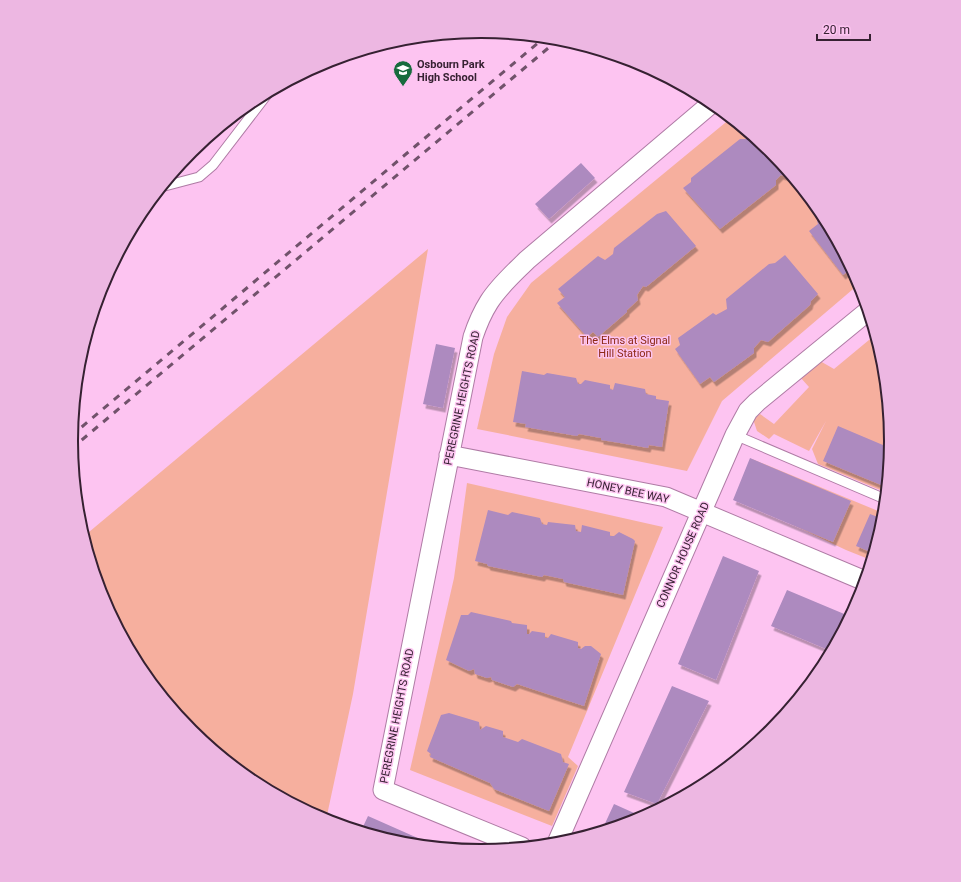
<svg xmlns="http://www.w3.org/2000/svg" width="961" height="882" font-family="Roboto,sans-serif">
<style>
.green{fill:#f6af9e}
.building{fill:#ad8abf;filter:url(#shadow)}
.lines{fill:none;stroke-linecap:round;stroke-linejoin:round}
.lane-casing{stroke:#af7ba5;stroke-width:11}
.street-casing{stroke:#af7ba5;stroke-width:21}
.lane{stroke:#fff;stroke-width:9}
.street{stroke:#fff;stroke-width:19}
.rail{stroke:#71526b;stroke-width:3;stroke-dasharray:7 7;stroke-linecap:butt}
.labels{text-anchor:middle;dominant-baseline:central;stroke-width:3;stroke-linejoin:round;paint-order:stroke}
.poi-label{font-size:11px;font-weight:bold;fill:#362132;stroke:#fdc4f1;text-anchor:start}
.park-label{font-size:11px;fill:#8c2914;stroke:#fdc4f1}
.street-label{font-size:11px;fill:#362132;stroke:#fdc4f1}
.rim{fill:none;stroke:#362132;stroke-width:2}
</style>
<defs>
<filter id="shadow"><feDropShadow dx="2.5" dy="4.5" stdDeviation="0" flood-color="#0004"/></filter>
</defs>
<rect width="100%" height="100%" fill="#fdc4f1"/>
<!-- green -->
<path class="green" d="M731,118L771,151L822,213L859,284L722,401L687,471L477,429L494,354L507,317L531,283Z
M428,249L353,694L326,820L253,782L190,731L139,669L102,598L83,537Z
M875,335L883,361L890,441L885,492L818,464L812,449L826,421L809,451L774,434L769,439L757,431L753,419L760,414L774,424L809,387L800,377L820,361L834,369Z
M752,459L883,513V521L871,560L846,550L736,498Z
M467,483L663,527L568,757L578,766L552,826L410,770L454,578Z"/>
<!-- building -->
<path class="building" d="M749,134L771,151L790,174L787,177L781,175L776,180V185L720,229L683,188L691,182V178L740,139H746L750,137Z
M581,163L595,178L549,219L535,204Z
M666,211L696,246L646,287L643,286L637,295L638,300L627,310V312L598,337L593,332L587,337L557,303L565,297L558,289L598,256L605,260L613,254L614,248L657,214Z
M823,216L851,269L843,275L809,231L818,224L817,221Z
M785,255L818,294L811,301L810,305L768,342L761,340L754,348V353L714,382L710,377L700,384L675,349L680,345L678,338L713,313L716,315L727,309L726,299L769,264L775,263Z
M436,344L455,348L443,408L423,404Z
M522,371L544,375L547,373L576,378L578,384H581L585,380L610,385V389L613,390L615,383L645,389L646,394L656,396V399L669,401L662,447L649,445L648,448L620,443L601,440V438L579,434L577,436L525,427L526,424L513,422Z
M838,426L890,448L886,487L823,461Z
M750,458L851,501L833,542L733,500Z
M488,510L508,515L512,512L540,518L542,524L547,525L548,522L575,525L576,531L581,532L582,525L610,532V536H614L619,532L633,539L635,541L623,595L564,582L563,579L544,575L542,577L488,566L487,564L475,561Z
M870,514L883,519L873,553L856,546Z
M723,556L759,571L716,680L678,664Z
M787,590L849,616L831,651L771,626Z
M471,612L511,621L512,623L527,625V634H529L532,631L545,633V638H548L551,634L578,642V648L581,649L585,646H591L601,654L584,706L517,684L513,687L492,680L491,677L487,678L475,674L474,669L469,671L446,660L461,615H468Z
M672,686L709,701L657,804L624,792Z
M449,713L479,722L480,730L486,726L503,731V737L518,742L522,739L561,754L563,762L569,764L549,811L494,789L490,783L430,757L431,754L427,751L441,715Z
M614,804L643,817L637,820L602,830Z
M368,816L438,847L400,843L361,831Z"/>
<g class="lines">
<!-- lane casing -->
<g class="lane-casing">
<path id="lane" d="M161,187L199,177L213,165L269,92
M735,435L885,499"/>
</g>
<!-- street casing -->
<g class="street-casing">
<path id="street" d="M449,455L666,497L865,581
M557,843L735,435L748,411L757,402L868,311
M522,847L383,790L473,337C477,325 482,313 489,302C499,286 514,273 527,260L712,103"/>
</g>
<!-- lane -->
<use href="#lane" class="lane"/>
<!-- street -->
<use href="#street" class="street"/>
<!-- rail -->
<path class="rail" d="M71,436L545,37
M71,449L559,39"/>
</g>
<!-- icons -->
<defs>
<g id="school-pin" transform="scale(1)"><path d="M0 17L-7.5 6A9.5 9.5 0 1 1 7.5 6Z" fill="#176b3d" stroke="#fdc4f1"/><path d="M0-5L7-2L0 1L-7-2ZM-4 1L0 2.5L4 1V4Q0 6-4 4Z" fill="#fff"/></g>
</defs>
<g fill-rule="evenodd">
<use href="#school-pin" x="403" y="70"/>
</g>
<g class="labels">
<!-- poi labels -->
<g class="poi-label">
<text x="417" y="64">Osbourn Park<tspan x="417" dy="13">High School</tspan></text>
</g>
<!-- park labels -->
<g class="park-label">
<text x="625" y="340">The Elms at Signal<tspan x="625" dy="13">Hill Station</tspan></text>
</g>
<!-- street labels -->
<g class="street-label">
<text transform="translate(462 398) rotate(-78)">PEREGRINE HEIGHTS ROAD</text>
<text transform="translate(628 491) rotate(12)">HONEY BEE WAY</text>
<text transform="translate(683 555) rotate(-66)">CONNOR HOUSE ROAD</text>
<text transform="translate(397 716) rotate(-79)">PEREGRINE HEIGHTS ROAD</text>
</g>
</g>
<!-- crop -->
<path d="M0 0H961V882H0ZM78 441a403 403 0 1 1 806 0a403 403 0 1 1-806 0Z" fill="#edb7e2" fill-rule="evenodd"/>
<path class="rim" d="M78 441a403 403 0 1 1 806 0a403 403 0 1 1-806 0Z"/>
<!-- scale -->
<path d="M817 34v6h53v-6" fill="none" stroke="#362132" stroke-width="2"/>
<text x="823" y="34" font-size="12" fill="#362132" stroke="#fdc4f1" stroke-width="3" paint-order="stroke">20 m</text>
</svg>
